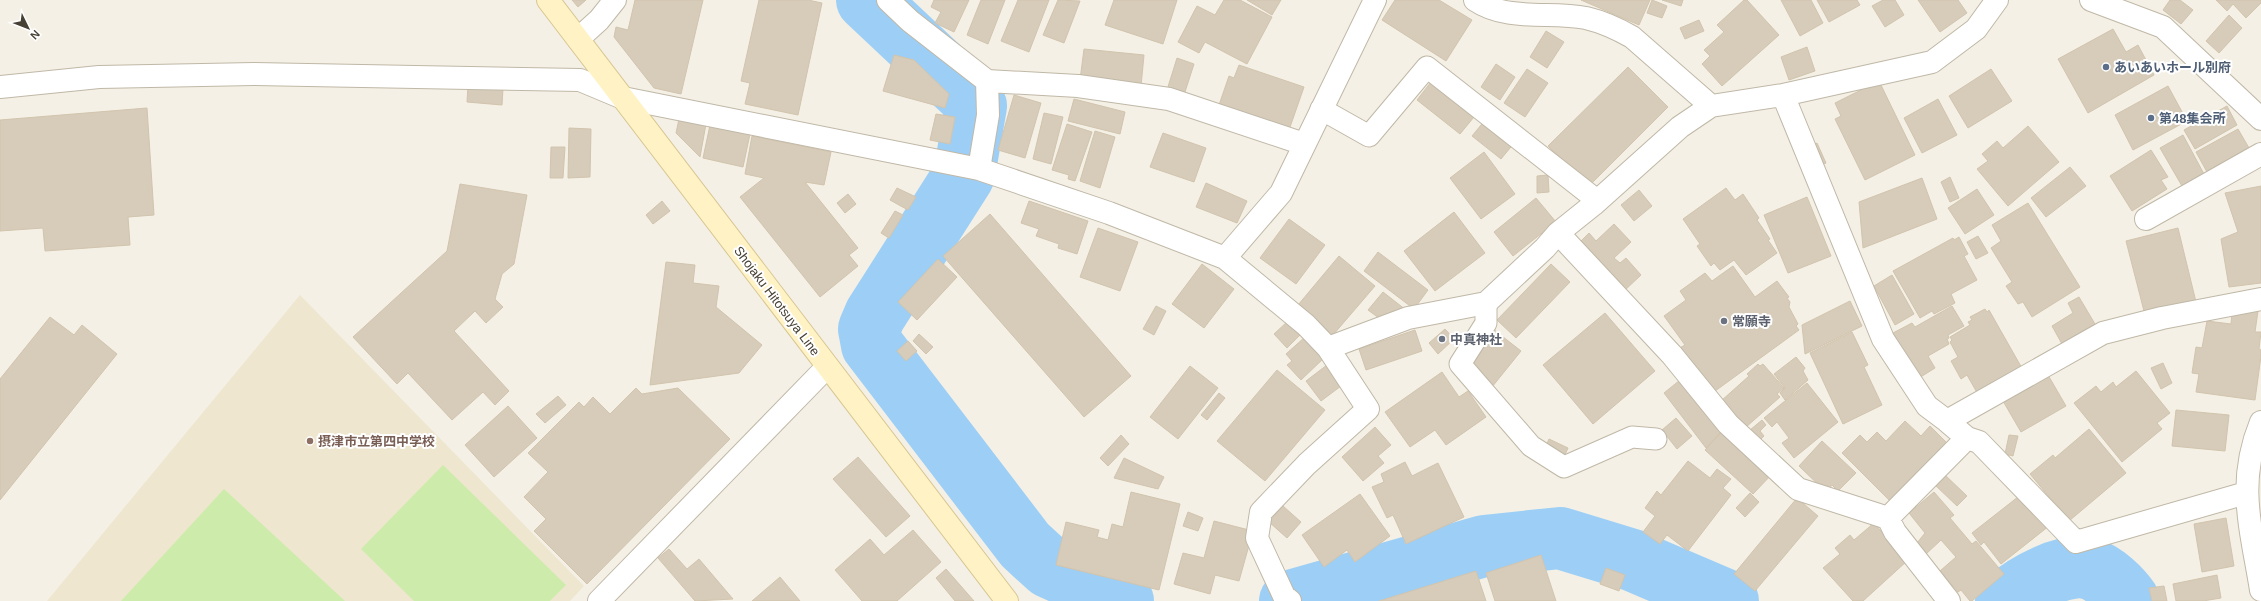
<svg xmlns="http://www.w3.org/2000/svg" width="2261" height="601" font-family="Helvetica,'Noto Sans JP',sans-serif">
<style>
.education{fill:#eee6ce}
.green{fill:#cdecab}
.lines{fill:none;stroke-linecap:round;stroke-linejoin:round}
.river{stroke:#9dcff6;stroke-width:62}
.building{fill:#d7ccba;stroke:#d2c4ad}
.lane-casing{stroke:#c0b8a7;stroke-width:23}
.street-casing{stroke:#c0b8a7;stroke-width:24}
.secondary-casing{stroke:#d7c691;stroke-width:24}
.lane{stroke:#fff;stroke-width:21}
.street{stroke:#fff;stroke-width:22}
.secondary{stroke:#fff2c5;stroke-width:22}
.service-dot{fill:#5c6f8a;stroke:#fff;stroke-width:1.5}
.worship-dot{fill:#6b7280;stroke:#fff;stroke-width:1.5}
.education-dot{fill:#8d6e63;stroke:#fff;stroke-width:1.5}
.labels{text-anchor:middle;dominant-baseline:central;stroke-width:4;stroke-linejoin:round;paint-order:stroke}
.service-label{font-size:13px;font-weight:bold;fill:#4e5e75;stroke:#fff;text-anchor:start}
.street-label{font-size:13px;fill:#474034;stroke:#fff}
.worship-label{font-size:13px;font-weight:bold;fill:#5b616d;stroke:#fff;text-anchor:start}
.education-label{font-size:13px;font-weight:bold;fill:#785e54;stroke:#fff;text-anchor:start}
</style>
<rect width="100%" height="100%" fill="#f4f0e5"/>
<!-- education -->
<path class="education" d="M300,295L584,586L570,601H47Z"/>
<!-- green -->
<path class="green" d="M443,465L566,585L550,601H414L361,549Z
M224,489L345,601H121Z"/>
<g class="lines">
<!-- river -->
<path class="river" d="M867,0L969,96L976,106L964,175L875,315L869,329L872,345L1025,545L1049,567L1123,601
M1290,601L1484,546L1560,538L1632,560L1728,601
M2006,601C2024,585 2065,561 2091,569C2105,574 2121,589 2129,601"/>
</g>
<!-- building -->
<path class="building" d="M572,0H586L578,7Z
M635,0H703L681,94L654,88L614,37L616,27L628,30Z
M759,0H808L822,3L798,115L745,104L750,83L741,81Z
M934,0H969L954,32L935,23L941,12L931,7Z
M981,0H1005L988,44L967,35Z
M1018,0H1049L1029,52L1001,41Z
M1058,0L1080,1L1064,43L1043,35Z
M1114,0H1177L1163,44L1105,25Z
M1224,0H1240L1272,17L1247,64L1205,42L1199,53L1178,42L1197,6L1215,15Z
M1247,0H1281L1272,15Z
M1395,0H1439L1472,20L1446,61L1382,20Z
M1581,0H1650L1639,25Z
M1652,0L1667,6L1662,18L1647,13Z
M1662,0H1683L1681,6Z
M1744,0H1747L1779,35L1722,86L1702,64L1710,56L1704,50L1724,32L1717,25Z
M1781,0H1811L1823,23L1800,36Z
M1817,0H1857L1860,5L1829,22Z
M1883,0H1895L1904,15L1885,27L1872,6Z
M1918,0H1958L1967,13L1940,32Z
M2170,0H2180L2193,10L2181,24L2163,10Z
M2216,0H2261V3L2246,18L2233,4L2227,11Z
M2229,15L2242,28L2219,53L2206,41Z
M1699,20L1704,31L1685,39L1680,28Z
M2113,29L2126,52L2138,45L2154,75L2088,113L2058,59Z
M1546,31L1564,42L1547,68L1530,57Z
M1807,47L1815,71L1789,80L1781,57Z
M1084,49L1144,55L1141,86L1080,80Z
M894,55L914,60L949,94L945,108L883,91Z
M1177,58L1194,64L1184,95L1167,90Z
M1496,64L1515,77L1500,100L1481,87Z
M1239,65L1304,87L1289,130L1219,105L1229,76L1234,78Z
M1628,67L1668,107L1589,186L1548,146Z
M1527,69L1548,83L1525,117L1504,103Z
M1991,69L2012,101L1968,128L1949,96Z
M1879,81L1915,155L1865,180L1835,119L1841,116L1835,103Z
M1431,82L1474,117L1460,134L1417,100Z
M468,86L503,88L502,105L467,102Z
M2168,86L2187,121L2133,150L2115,115Z
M1014,95L1041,103L1025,158L998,150Z
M1074,99L1125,112L1120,134L1068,121Z
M1938,99L1957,135L1922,153L1904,118Z
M2227,106L2237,125L2195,149L2184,130Z
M147,108L154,215L128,217L130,245L45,251L43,228L0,231V120Z
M1044,113L1063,117L1051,164L1033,159Z
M936,114L955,117L950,144L930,140Z
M679,119L706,124L700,157L676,133Z
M1486,119L1515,142L1501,159L1472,136Z
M1067,124L1092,132L1075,181L1068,179L1069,175L1052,170Z
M710,125L750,134L743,167L703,158Z
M2028,126L2059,162L2008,206L1977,169L1988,161L1982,154L1997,141L2003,148Z
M569,128L591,129L590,177L568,178Z
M2238,129L2249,148L2207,172L2196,152Z
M1095,131L1115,137L1100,188L1080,181Z
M1163,133L1206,148L1194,182L1150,167Z
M2183,135L2204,174L2182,186L2160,148Z
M752,136L831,152L824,185L805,182L858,248L849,255L858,266L820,297L740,197L764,178L745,174Z
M1817,143L1826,163L1818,167L1808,147Z
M551,147H565L563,178H550Z
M2151,150L2168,177L2161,180L2167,189L2132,211L2110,176Z
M1484,152L1515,194L1481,219L1450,178Z
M2070,167L2086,186L2046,217L2031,198Z
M1548,175L1549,192L1537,193V176Z
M1950,177L1959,198L1950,202L1941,182Z
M1922,178L1937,219L1863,248L1859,202Z
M1206,183L1247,201L1237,223L1196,207Z
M460,184L527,195L514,264L502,274L495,299L503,307L486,323L475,311L454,331L509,391L495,405L483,392L452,420L408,373L397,384L353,337L447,251Z
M2261,186V283L2229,287L2221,239L2238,232L2225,193Z
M897,188L916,197L908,210L890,200Z
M1726,188L1735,200L1743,194L1759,218L1757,220L1770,239L1768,240L1777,253L1746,275L1734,260L1720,270L1714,263L1711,266L1697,246L1700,244L1683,219Z
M1977,189L1994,215L1965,234L1948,208Z
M1639,190L1652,206L1634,221L1621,205Z
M848,194L856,204L845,213L837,203Z
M1807,197L1831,256L1788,273L1764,215Z
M1536,198L1556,222L1513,256L1494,232Z
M662,201L670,211L653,224L646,215Z
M1029,201L1088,221L1077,254L1058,248L1059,244L1036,236L1039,229L1021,223Z
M2028,203L2080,287L2032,317L2023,302L2018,304L2006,286L2012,282L1991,248L2001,241L1992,225Z
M895,211L903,215L889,238L881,233Z
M1454,212L1485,253L1435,291L1404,251Z
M990,214L1131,376L1084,417L943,256Z
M1289,219L1325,245L1296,284L1260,258Z
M1614,224L1631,242L1614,258L1620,263L1626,258L1641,275L1624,291L1579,243L1589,233L1596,241Z
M1098,228L1138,242L1120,291L1080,277Z
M2178,228L2196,302L2145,315L2126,241Z
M1978,236L1988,253L1976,259L1967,242Z
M1959,237L1968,254L1964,256L1977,280L1951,294L1955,303L1934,314L1932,311L1920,318L1893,271L1953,238L1954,240Z
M1378,252L1428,290L1414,309L1364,271Z
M1339,256L1375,286L1333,335L1298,305Z
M938,259L957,277L917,320L898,302Z
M666,262L695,265L693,283L719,286L716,307L762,345L739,373L650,385Z
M1202,264L1234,289L1204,328L1172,304Z
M1551,264L1570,282L1516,338L1497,320Z
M1733,266L1755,297L1777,281L1789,297L1787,298L1790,302L1789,307L1798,324L1796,326L1799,330L1711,394L1678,349L1685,345L1664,316L1686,300L1680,291L1705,273L1712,281Z
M1892,275L1914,314L1895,325L1874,286Z
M1383,292L1406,310L1383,321L1368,310Z
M2079,297L2095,324L2062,344L2052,326L2073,313L2068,303Z
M1850,301L1862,326L1805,354L1802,325Z
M1156,306L1166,311L1154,335L1143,329Z
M1952,306L1964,326L1948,335L1949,338L1947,339L1949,344L1928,356L1935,368L1919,378L1893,333L1912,323L1915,327Z
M1985,309L1987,312L1989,310L2023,370L1979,396L1967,375L1961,379L1951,361L1958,357L1950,342L1952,340L1950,337L1970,325L1968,322L1972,320L1970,317Z
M2258,311L2255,332H2261L2259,349L2261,350V356L2255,400L2196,392L2199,374L2192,373L2196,347L2202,348L2207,321L2231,324L2232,313Z
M1605,313L1655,371L1593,424L1543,365Z
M50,317L74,335L82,325L117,354L0,500V379Z
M1288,321L1301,334L1287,348L1274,334Z
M1445,329L1454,339L1438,354L1429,343Z
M1493,329L1521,351L1492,387L1464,365Z
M1415,330L1422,351L1366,370L1359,349Z
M1852,332L1868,365L1864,367L1882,405L1843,424L1810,353Z
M919,334L933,347L926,354L913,341Z
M1305,337L1324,358L1301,380L1287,365L1292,361L1286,354Z
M908,341L917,351L906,361L897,351Z
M1796,357L1805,368L1803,371L1808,380L1785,400L1780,393L1785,388L1774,374Z
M2163,363L2172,383L2161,389L2151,368Z
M1758,364L1760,366L1763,364L1784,388L1777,394L1780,397L1745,428L1721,401L1749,376L1747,374Z
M1327,365L1341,386L1321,401L1306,381Z
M1190,366L1218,388L1178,439L1150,417Z
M1277,370L1325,410L1265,481L1217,441Z
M2136,371L2170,413L2157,423L2162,429L2122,462L2074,403L2096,386L2101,392L2113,382L2116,387Z
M1442,372L1459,397L1468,391L1486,417L1446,445L1435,430L1410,447L1385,412Z
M2048,375L2066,406L2021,432L2003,401Z
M1685,376L1725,428L1706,448L1664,393Z
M1807,383L1838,422L1794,458L1782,443L1789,438L1777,422L1772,427L1764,418Z
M636,388L642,394L678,388L730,439L587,584L534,531L546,519L524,497L548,472L528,453L579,402L584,407L593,397L610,414Z
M1219,393L1225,398L1207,420L1201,415Z
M558,396L566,405L545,423L536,414Z
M508,406L537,438L494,477L465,445Z
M2176,410L2229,415L2225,451L2172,446Z
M1676,418L1692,436L1677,449L1662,430Z
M1762,420L1766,425L1760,431L1764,436L1754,446L1744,435Z
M1905,421L1921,436L1930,426L1949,445L1892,503L1842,453L1860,435L1867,442L1877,432L1886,441Z
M1375,427L1391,445L1378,456L1384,463L1363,481L1342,457Z
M1725,428L1773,473L1753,494L1705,450Z
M2089,429L2126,473L2069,521L2030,474L2053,455L2055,458Z
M1121,435L1129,444L1108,466L1100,458Z
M2009,435L2018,436L2013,456L2005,454Z
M1549,439L1568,448L1564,457L1545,448Z
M1822,441L1856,473L1838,491L1832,485L1826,492L1799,466Z
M858,457L910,516L886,537L833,479Z
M1124,458L1164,477L1158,489L1114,478Z
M1688,461L1710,478L1717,469L1731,479L1723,488L1731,495L1688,551L1667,535L1660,544L1643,532L1655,516L1645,508L1657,491L1661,495Z
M1405,462L1412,476L1438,463L1464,517L1406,544L1393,515L1387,518L1372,487L1384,482L1381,474Z
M1944,474L1967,496L1957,506L1934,484Z
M1131,492L1180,504L1159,590L1056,565L1066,522L1099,530L1097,537L1108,540L1112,524L1123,527Z
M1934,492L1954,515L1950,518L1972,544L1976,541L2004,574L1972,601H1970L1961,590L1958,592L1940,571L1956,557L1941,540L1926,554L1917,543L1925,533L1909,513Z
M1750,493L1759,502L1745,517L1736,508Z
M2023,493L2049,526L2001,564L1984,542L1981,545L1972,533Z
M1360,494L1390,536L1355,562L1347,550L1324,567L1302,535Z
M1797,498L1818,516L1755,591L1734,574Z
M1283,506L1301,522L1287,538L1269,522Z
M1188,512L1203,518L1198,531L1183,526Z
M2226,518L2234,566L2202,572L2194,524Z
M1214,521L1253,531L1239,581L1215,575L1210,594L1174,584L1183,553L1204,558Z
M1874,523L1907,561L1863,601H1853L1823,568L1840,554L1835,548L1850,535L1854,540Z
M913,530L941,562L897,601H862L835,570L870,539L884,555Z
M669,549L687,569L699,559L733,599L695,601L658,558Z
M1541,555L1556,601H1495L1486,573Z
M1606,568L1625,575L1619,591L1600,584Z
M946,569L974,601H955L936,578Z
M1476,571L1486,601H1379Z
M2217,575L2221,598L2203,601H2176L2173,584Z
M780,577L800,601H752Z
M2164,586L2167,601H2152L2149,588Z"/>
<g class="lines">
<!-- lane casing -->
<g class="lane-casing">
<path id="lane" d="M1321,109L1369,136L1427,67L1598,201
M1486,303V323L1460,364L1531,446L1564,467L1632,437L1656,439"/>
</g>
<!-- street casing -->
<g class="street-casing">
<path id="street" d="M888,0L910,21L987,81L988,115L979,169
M1475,0C1508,22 1549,11 1586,18C1603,22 1618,29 1632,37L1711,106
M2091,0L2163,27L2261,119
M578,39L599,20L615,0
M987,81L1078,86L1169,99L1304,144
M0,87L99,77L254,74L580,80L623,98L979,169L1109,213L1225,258L1306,325L1328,348L1408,318L1486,303L1545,248L1558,233L1593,205L1680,127L1711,106L1783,95L1932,62L1976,29L1997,0
M1783,95L1883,339L1927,406L1947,421L2103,333L2162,318L2261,299
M2146,219L2261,154
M1558,233L1672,355L1728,424L1798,489L1888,518
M1225,258L1281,193L1375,0
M1947,421L1967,438L1979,442L2076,542L2246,493
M2261,422C2236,483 2251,528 2261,590
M599,601L827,367
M1290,601L1284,596L1257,538L1261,512L1307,464L1368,409L1328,348
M1949,601L1895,532L1888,518L1967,438"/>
</g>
<!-- secondary casing -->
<g class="secondary-casing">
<path id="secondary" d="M548,0L1007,601"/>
</g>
<!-- lane -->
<use href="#lane" class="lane"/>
<!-- street -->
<use href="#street" class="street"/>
<!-- secondary -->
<use href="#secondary" class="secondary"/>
</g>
<!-- markers -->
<g class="service-dot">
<circle cx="2106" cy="67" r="4"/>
<circle cx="2151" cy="118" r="4"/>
</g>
<g class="worship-dot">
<circle cx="1724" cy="321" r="4"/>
<circle cx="1442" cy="339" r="4"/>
</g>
<circle class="education-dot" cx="310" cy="441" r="4"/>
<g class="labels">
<!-- service labels -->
<g class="service-label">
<text x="2114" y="67">あいあいホール別府</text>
<text x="2159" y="118">第48集会所</text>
</g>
<!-- street labels -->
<g class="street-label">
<text transform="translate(777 301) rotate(53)">Shojaku Hitotsuya Line</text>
</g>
<!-- worship labels -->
<g class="worship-label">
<text x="1732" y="321">常願寺</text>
<text x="1450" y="339">中真神社</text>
</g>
<!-- education labels -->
<g class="education-label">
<text x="318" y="441">摂津市立第四中学校</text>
</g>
</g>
<!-- north arrow -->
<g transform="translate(28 28) rotate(133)" stroke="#ffffff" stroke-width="3" paint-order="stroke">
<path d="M0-3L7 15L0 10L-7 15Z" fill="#474034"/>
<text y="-6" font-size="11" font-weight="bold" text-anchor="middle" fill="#474034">N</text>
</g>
</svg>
